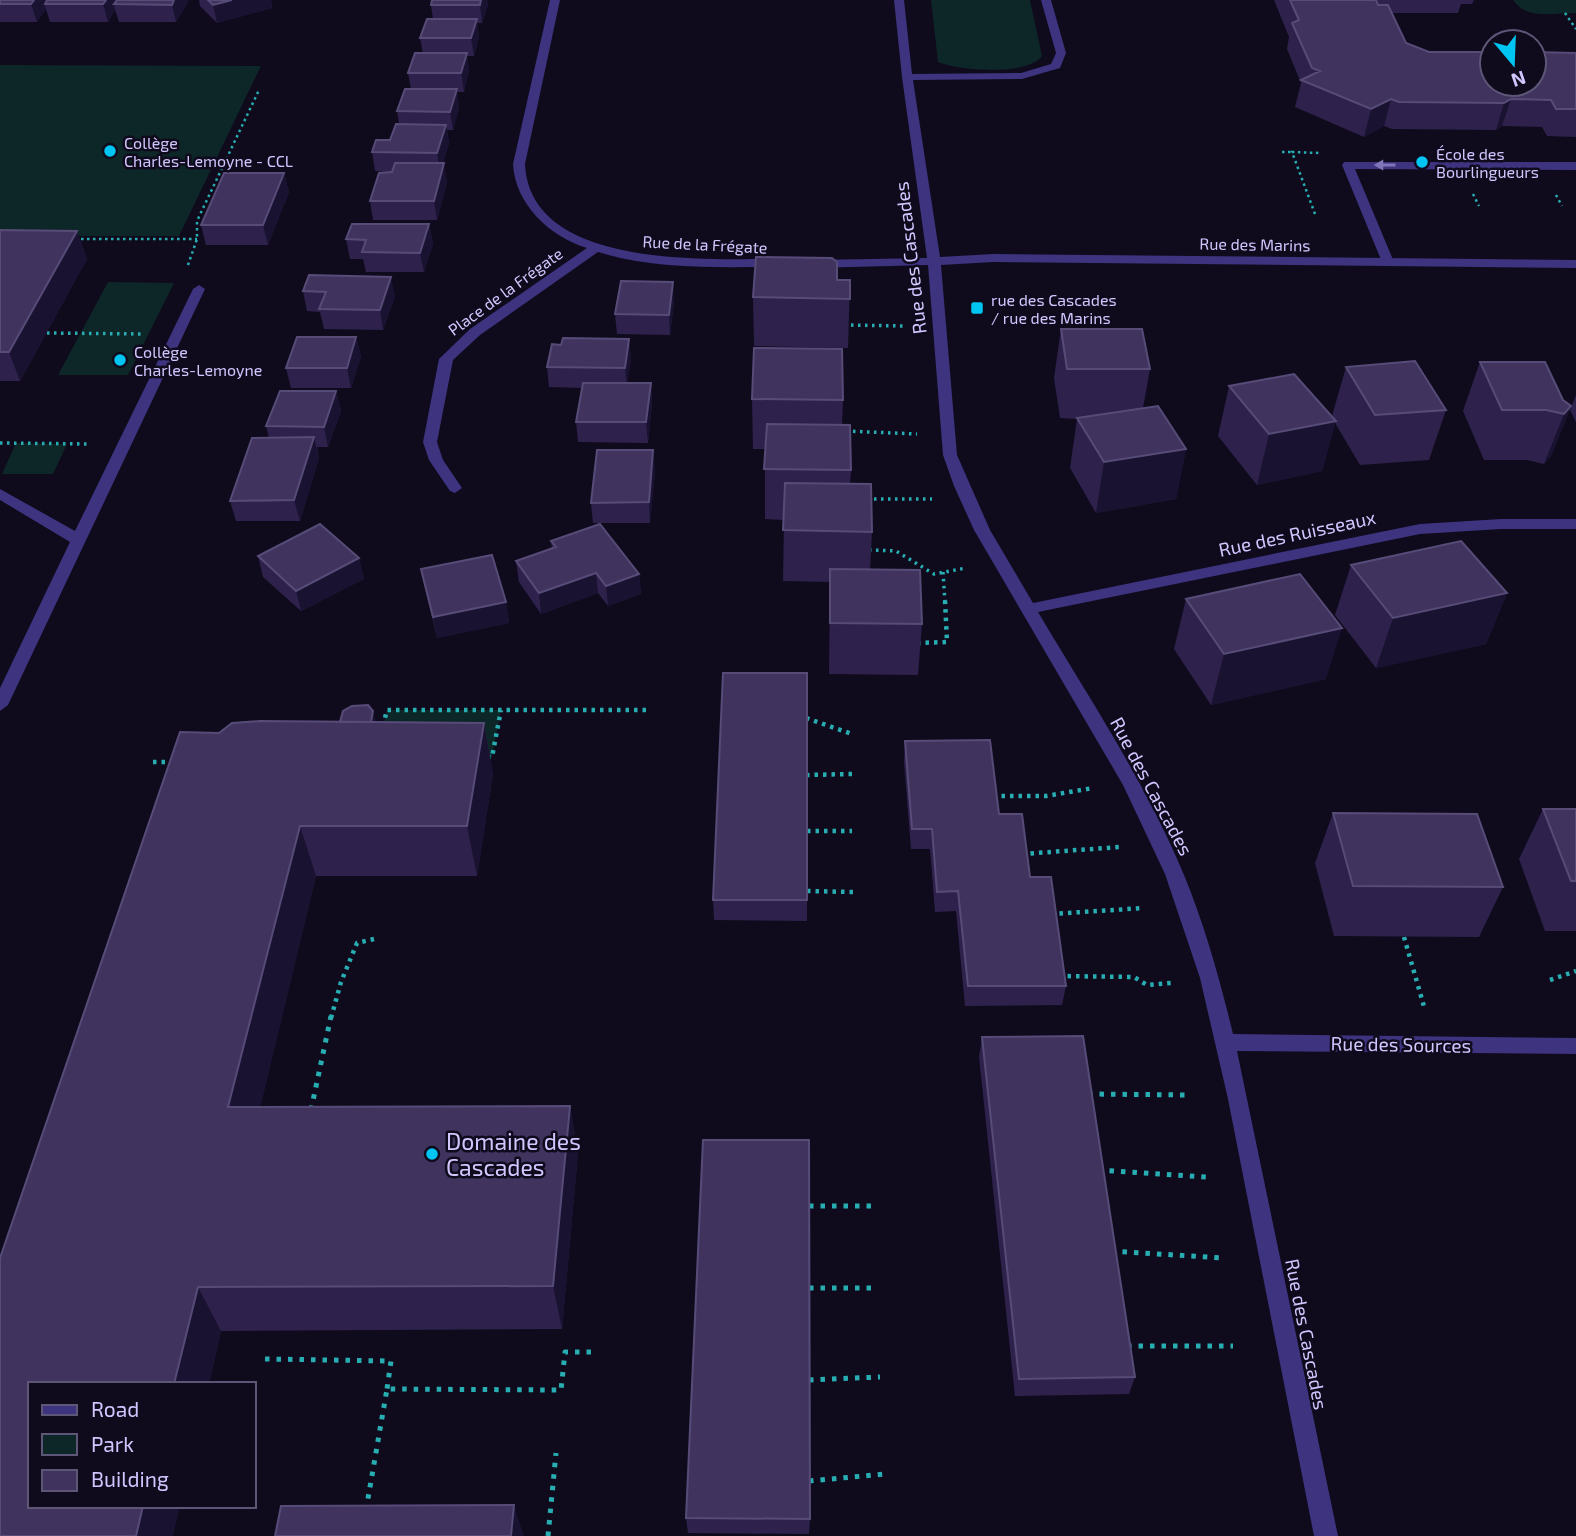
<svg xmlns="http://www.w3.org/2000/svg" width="1576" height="1536" font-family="'Exo 2',sans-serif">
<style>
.green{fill:#0d2627}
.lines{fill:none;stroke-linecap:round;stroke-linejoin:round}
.path-far3{stroke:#28aeb2;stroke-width:2.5;stroke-dasharray:2.5 3.5;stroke-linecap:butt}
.path-far2{stroke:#28aeb2;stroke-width:3.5;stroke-dasharray:2.5 4.5;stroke-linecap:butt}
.path-far1{stroke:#28aeb2;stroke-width:4.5;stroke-dasharray:3.5 5;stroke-linecap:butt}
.path{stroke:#28aeb2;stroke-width:5;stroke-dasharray:4.5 7;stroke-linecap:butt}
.lane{fill:#3d337e;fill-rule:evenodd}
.street{fill:#3d337e;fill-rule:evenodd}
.wall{fill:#2e224c}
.shaded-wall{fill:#1a1231}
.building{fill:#40345f;stroke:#574b78;stroke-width:2}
.oneway{fill:#8075b8}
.poi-dot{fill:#00c4f1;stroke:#0f0b1d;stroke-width:2.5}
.labels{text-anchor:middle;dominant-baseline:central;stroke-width:5;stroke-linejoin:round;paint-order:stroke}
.far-poi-label{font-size:16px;fill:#d2c6ff;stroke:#0f0b1d;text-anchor:start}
.far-street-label{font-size:16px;fill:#d2c6ff;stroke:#0f0b1d}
.street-label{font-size:19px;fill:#d2c6ff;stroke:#0f0b1d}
.near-poi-label{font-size:23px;fill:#d2c6ff;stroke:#0f0b1d;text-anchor:start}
</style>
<rect width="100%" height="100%" fill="#0f0b1d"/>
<!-- green -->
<path class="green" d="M931,0H1030L1042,56C1028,76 959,71 938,62Z
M1513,0H1576V13C1554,13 1526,20 1513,0Z
M0,65L261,66L179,236H0Z
M108,282L174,283L128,375H58Z
M16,443L67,444L53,474H2Z
M387,710H501L492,757L376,756Z"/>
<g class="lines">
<!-- path-far3 -->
<path class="path-far3" d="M1565,13L1576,29
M1282,152H1292
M1473,194L1479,206
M1556,195L1562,206
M1315,214L1292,152L1320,153
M75,239H197
M188,265L197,239V221L259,90"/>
<!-- path-far2 -->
<path class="path-far2" d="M844,325L906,326
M47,333L144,334
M846,431L917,434
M0,443L90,444
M867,499H932
M869,550L896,551L934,574L966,568
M943,572L945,602"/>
<!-- path-far1 -->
<path class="path-far1" d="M917,643L947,642L945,600
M806,718L852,734
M383,726L387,710H649
M487,757H492L501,710
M153,762H173
M806,775L852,774
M993,796H1046L1093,788
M807,831H852
M1022,854L1120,847
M807,891L853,892
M1051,914L1144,908
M1404,937L1425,1010
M1059,976L1134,977L1147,985L1171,983
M1550,980L1576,971
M331,1018L341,982L357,943L378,938"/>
<!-- path -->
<path class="path" d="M1088,1094L1191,1095
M311,1110L331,1016
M1098,1170L1206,1177
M809,1206H874
M1111,1251L1222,1258
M809,1288H877
M1127,1346H1233
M265,1359L391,1361L387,1389
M809,1380L880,1377
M809,1481L885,1474
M366,1510L387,1389L561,1390L565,1352H596
M548,1536L556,1453"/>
<!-- lane -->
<path class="lane" d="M1344,162H1576V170L1355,169L1394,262L1388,266L1382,262L1342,165Z
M199,285L205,289L8,705L0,711V688L70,542L0,500V489L75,531L193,289Z"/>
<!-- street -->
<path class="street" d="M550,0H560L525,164C530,269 706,259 778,259L784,263L778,267C718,267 656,270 598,252L480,335L453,360L437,442L443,460L462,488L455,493L450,491L429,460L423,442L439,359L470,329L587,248C550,237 515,204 513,164Z
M894,0H904L912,74L1021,73L1051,64L1056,53L1041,0H1051L1066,53L1060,68L1022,79L913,80L940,257L993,254L1576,260V268L993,262L941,265L957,455L990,530L1033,603L1420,524L1501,519H1576V529H1501L1420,534L1038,612C1089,698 1146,783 1184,875C1205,926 1220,980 1233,1034L1576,1038V1054L1237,1051L1338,1536H1314L1228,1099L1200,978L1165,874L1123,785L974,530L954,486L943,455L928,265L813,268L807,264L813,260L927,258L902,77Z"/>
</g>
<!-- wall -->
<path class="wall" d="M0,0L188,2L176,22H119L115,10L108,22H50L46,9L37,22H0Z
M199,0H271L272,8L217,23L200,6Z
M432,0H487L488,5L482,23H477L479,37L474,56H467L469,71L464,92H457L459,108L453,130H447L449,143L443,163L447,182L437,220H373L370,201L392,172L375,171L372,152L390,140L399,124L397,111L411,89L408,73L423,53L420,38L433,19L431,5Z
M1274,0H1474L1472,4H1461L1458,13H1391L1406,43L1492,84L1576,53V137L1547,136L1542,127L1502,126L1496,130L1392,129L1384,126L1364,137L1295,107L1301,83L1287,49L1289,37Z
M284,173L289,192L268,245H206L201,225Z
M429,224L433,244L424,272H366L363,259H350L346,239Z
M0,230L77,231L87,259L20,381H0Z
M309,275L395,296L383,330L324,329L320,312L307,311L303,291Z
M837,280H850L848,348L754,346L753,297Z
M674,301L670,335L617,334L615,314Z
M1061,329L1150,369L1143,408L1186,449L1176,499L1096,513L1070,468L1077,419L1060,418L1054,378Z
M356,337L361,357L351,388H291L286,368Z
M629,339L631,359L627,383H651L652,403L648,443L578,442L576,422L582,388L549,387L547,367L561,345Z
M1480,362L1563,400L1571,406L1551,456L1544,464L1527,460H1484L1463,411Z
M1346,367L1446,410L1429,460L1360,465L1335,423L1322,471L1257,485L1218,436L1229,386L1332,416Z
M336,391L341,411L328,447H317L319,458L300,521H236L230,501L269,438L266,426Z
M1576,395V422L1570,410Z
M752,399L843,400L842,425L851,470L850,484L872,532L870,570L922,624L918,675L829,674L830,582L783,581L784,520L765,519V449H753Z
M653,450L655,471L650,523H593L591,503Z
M551,541L639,574L641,594L608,606L598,593L541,614L519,582L516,561L552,549Z
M258,556L359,558L364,579L301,611L263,577Z
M1351,565L1507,593L1486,644L1376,668L1335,615Z
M421,569L506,602L509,623L437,638Z
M1186,599L1326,679L1211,705L1174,649Z
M807,673V921L714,920L713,900Z
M484,723L493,774L477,876H316L260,1107L570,1106L578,1153L562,1329L221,1331L209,1384H30L219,733Z
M905,741L999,814L1030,877L1066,986L1062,1005L965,1006L956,911L935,912L930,849H911L904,762Z
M1543,809H1576V931H1545L1519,859Z
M1333,813L1503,887L1479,937L1334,936L1315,863Z
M982,1037L1135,1377L1129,1394L1015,1396L979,1057Z
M686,1518L810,1519L809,1534L688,1533Z"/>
<!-- shaded-wall -->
<path class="shaded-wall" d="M34,0H51L45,4L46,9L37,22L31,4Z
M106,0H121L114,4L115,10L108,22L103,4Z
M174,0H188V2L176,22L172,5Z
M232,0H271L272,8L217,23L213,5Z
M481,0H487L488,5L482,23L480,5Z
M477,19L479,37L474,56L471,38Z
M467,53L469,71L464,92L461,73Z
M457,89L459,108L453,130L450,112Z
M1391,99L1384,126L1364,137L1371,109Z
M1511,99L1502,126L1496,130L1504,103Z
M446,125L449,143L440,172L437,153Z
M444,163L447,182L437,220L434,201Z
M284,173L289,192L268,245L263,225Z
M429,224L433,244L424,272L420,253Z
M77,231L87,259L20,381L9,352Z
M391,277L395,296L383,330L380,310Z
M673,282L674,301L670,335L669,315Z
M356,337L361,357L351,388L347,368Z
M629,339L631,359L627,388L625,368Z
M651,383L652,403L648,443L646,422Z
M336,391L341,411L328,447L324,427Z
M1571,406L1551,456L1544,464L1564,414Z
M1336,421L1322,471L1257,485L1269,434Z
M314,437L319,458L300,521L294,500Z
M1186,449L1176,499L1096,513L1104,462Z
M653,450L655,471L650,523L649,502Z
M359,558L364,579L301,611L296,591Z
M596,573L598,593L541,614L539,593Z
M639,574L641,594L608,606L606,586Z
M1507,593L1486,644L1376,668L1393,618Z
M506,602L509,623L437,638L433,617Z
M1342,628L1326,679L1211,705L1224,654Z
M373,711L376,721L373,734L365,739Z
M484,723L493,774L477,876L467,826Z
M300,826L316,876L249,1154L228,1107Z
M570,1106L578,1153L562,1329L553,1286Z
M198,1287L221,1331L209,1384H174Z
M514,1505L524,1536H511Z
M143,1506H180L173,1536H136Z"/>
<!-- building -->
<path class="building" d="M0,0H34L31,4H0Z
M47,0H106L103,4H45Z
M117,0H174L172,5L114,4Z
M208,0H232L213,5Z
M432,0H481L480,5H431Z
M1290,0H1376L1378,5H1388L1406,43L1429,52H1485L1487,55H1492V84H1534V52L1576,53V109H1556L1551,100L1511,99L1504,103L1399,102L1391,99L1371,109L1301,80L1320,71L1312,68L1292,23L1299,20Z
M427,19H477L471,38H420Z
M415,53H467L461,73H408Z
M405,89H457L450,112L397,111Z
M396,124L446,125L437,153L372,152L376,140H390Z
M395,163H444L434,201H370L379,173L392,172Z
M224,173H284L263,225H201Z
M352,224H429L420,253L362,252L366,240L346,239Z
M0,230L77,231L9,352H0Z
M756,257L832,258L837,262V280H850V299L753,297Z
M309,275L391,277L380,310L319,309L326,292L303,291Z
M621,281L673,282L669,315L615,314Z
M1061,329H1142L1150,369H1067Z
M297,337H356L347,368H286Z
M563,338L629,339L625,368L547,367L552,344L561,345Z
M754,348L842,349L843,400L752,399Z
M1415,361L1446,410L1375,415L1346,367Z
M1480,362H1545L1563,400L1571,406L1564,414L1546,410H1502Z
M1294,374L1336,421L1269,434L1229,386Z
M583,383H651L646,422H576Z
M280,391H336L324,427L266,426Z
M1158,406L1186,449L1104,462L1077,418Z
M767,424L850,425L851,470L764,469Z
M314,437L294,500L230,501L252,438Z
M597,450H653L649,502L591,503Z
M785,483L871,484L872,532L783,530Z
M320,524L359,558L296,591L258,556Z
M600,524L639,574L606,586L596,573L539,593L516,561L556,547L551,541Z
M1461,541L1507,593L1393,618L1351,565Z
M492,555L506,602L433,617L421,569Z
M830,569L920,570L922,624L830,623Z
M1300,574L1342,628L1224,654L1186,599Z
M723,673H807V900H713Z
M368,705L373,711L371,722H340L343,711L352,706Z
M260,721L484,723L467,826H300L228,1107L570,1106L553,1286L198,1287L174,1384H30V1506H143L136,1536H0V1258L180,732L219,733L232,723Z
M990,740L999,814H1022L1030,877H1051L1066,986H968L958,891L937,892L932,829H912L905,741Z
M1543,809H1576V881H1571Z
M1333,813L1477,814L1503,887L1353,886Z
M1083,1036L1135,1377L1019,1379L982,1037Z
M703,1140H809L810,1519L686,1518Z
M514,1505L511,1536H275L281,1506Z"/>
<!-- one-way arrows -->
<defs><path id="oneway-solid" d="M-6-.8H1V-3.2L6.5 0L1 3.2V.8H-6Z" transform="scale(1.75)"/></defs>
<use class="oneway" href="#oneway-solid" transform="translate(1385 165) rotate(-180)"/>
<!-- markers -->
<g class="poi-dot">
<circle cx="110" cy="151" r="7"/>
<circle cx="1422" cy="162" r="7"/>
<rect x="970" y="301" width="14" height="14" rx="3.5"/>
<circle cx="120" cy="360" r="7"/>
<circle cx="432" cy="1154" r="7"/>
</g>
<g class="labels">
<!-- far-poi labels -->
<g class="far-poi-label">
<text x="124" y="142">Collège<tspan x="124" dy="18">Charles-Lemoyne - CCL</tspan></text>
<text x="1436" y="153">École des<tspan x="1436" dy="18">Bourlingueurs</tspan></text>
<text x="991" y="299">rue des Cascades<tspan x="991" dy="18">/ rue des Marins</tspan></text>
<text x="134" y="351">Collège<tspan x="134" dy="18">Charles-Lemoyne</tspan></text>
</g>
<!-- far-street labels -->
<g class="far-street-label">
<text transform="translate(705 244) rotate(3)">Rue de la Frégate</text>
<text transform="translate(1255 244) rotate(1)">Rue des Marins</text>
<text transform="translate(505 291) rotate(-36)">Place de la Frégate</text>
</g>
<!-- street labels -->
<g class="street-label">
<text transform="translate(910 258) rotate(-97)">Rue des Cascades</text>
<text transform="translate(1297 533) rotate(-12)">Rue des Ruisseaux</text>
<text transform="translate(1152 786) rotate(62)">Rue des Cascades</text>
<text transform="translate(1401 1044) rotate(1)">Rue des Sources</text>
<text transform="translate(1307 1334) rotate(79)">Rue des Cascades</text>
</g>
<!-- near-poi labels -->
<g class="near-poi-label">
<text x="446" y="1141">Domaine des<tspan x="446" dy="26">Cascades</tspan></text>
</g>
</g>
<!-- legend -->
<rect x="28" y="1382" width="228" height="126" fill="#0f0b1d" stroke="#5d5677" stroke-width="2"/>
<rect x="42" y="1405" width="35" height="10" fill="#3d337e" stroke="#5d5677" stroke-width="2"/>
<text x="91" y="1417" font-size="21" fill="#d2c6ff">Road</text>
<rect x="42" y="1434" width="35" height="21" fill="#0d2627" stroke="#5d5677" stroke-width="2"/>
<text x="91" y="1452" font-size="21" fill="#d2c6ff">Park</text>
<rect x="42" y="1470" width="35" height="21" fill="#40345f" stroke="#5d5677" stroke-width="2"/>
<text x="91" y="1487" font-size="21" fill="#d2c6ff">Building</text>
<!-- north arrow -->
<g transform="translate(1513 63) rotate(161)"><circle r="33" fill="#0f0b1d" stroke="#5d5677" stroke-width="2"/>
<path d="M0-5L12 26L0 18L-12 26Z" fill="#00c4f1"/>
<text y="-10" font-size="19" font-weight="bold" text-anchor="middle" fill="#d2c6ff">N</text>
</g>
</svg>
